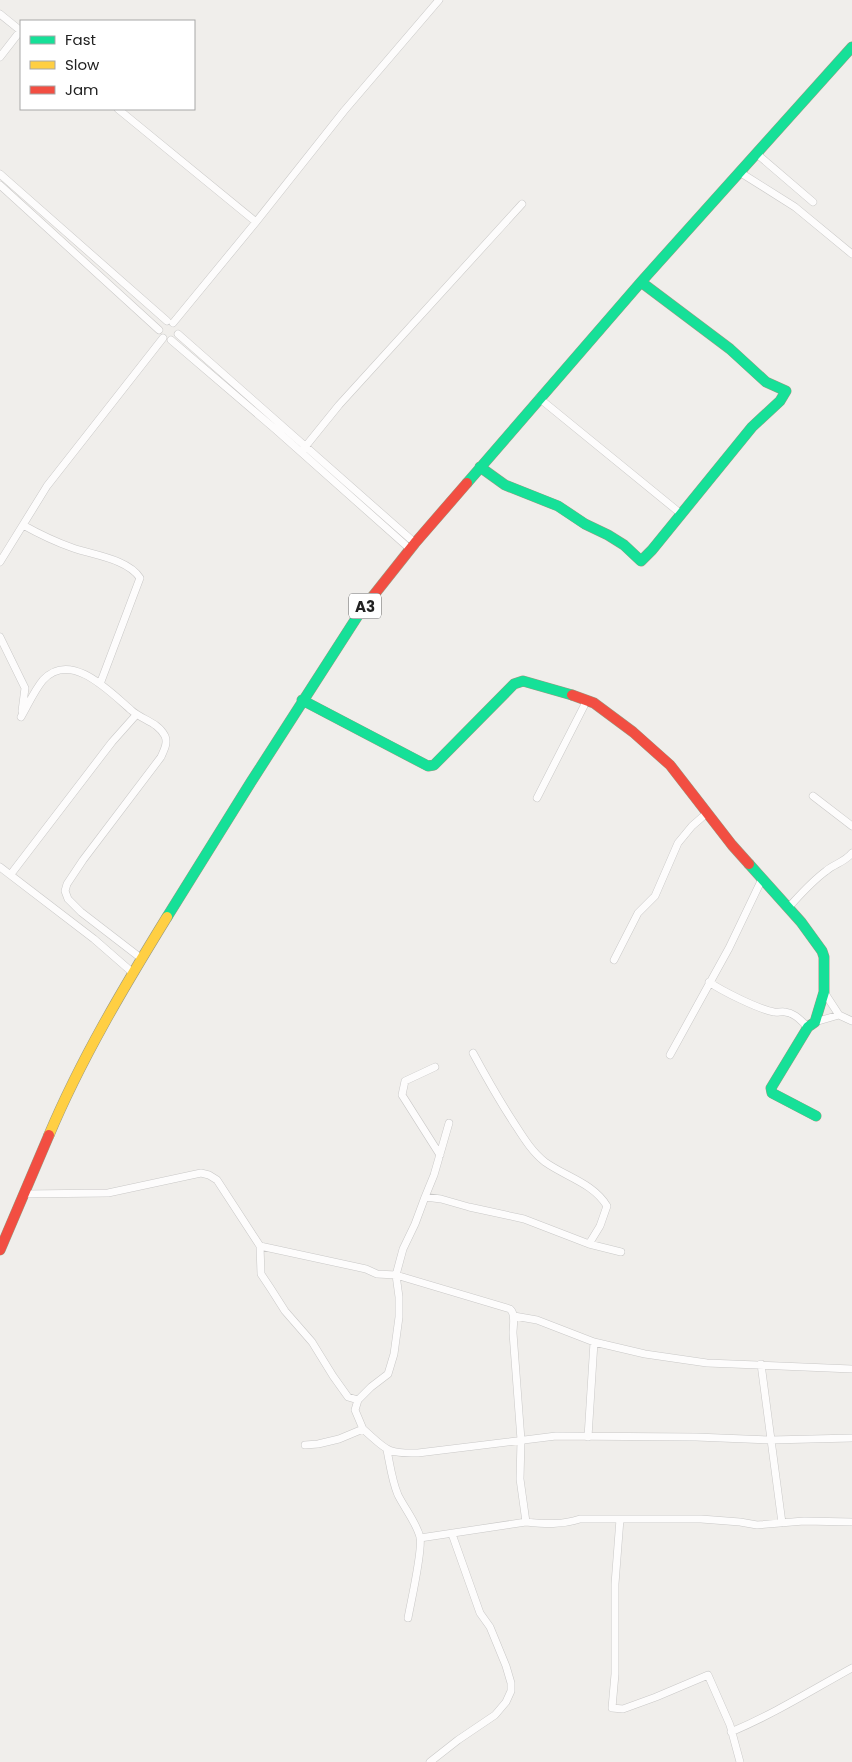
<svg xmlns="http://www.w3.org/2000/svg" width="852" height="1762" font-family="Poppins,sans-serif">
<style>
.lines{fill:none;stroke-linecap:round;stroke-linejoin:round}
.street-casing{stroke:#c9c8c7;stroke-width:8}
.fast-casing{stroke:#999a82;stroke-width:11}
.slow-casing{stroke:#999a82;stroke-width:11}
.jam-casing{stroke:#999a82;stroke-width:11}
.street{stroke:#fdfcfc;stroke-width:7}
.fast{stroke:#16e098;stroke-width:10}
.slow{stroke:#ffcf43;stroke-width:10}
.jam{stroke:#f24e42;stroke-width:10}
.labels{text-anchor:middle;dominant-baseline:central;stroke-width:4;stroke-linejoin:round;paint-order:stroke}
.shield{fill:#fff;stroke:#646464;stroke-width:1}
.shield-label{font-size:15px;font-weight:bold;fill:#222}
</style>
<rect width="100%" height="100%" fill="#f0eeeb"/>
<g class="lines">
<!-- street casing -->
<g class="street-casing">
<path id="street" d="M0,14L21,31
M0,57L21,30
M118,109L256,222
M757,154L813,202
M741,173L795,207L852,254
M0,174L167,321
M0,185L159,330
M173,323L256,222L344,111L439,0
M178,334L415,543
M171,340L275,429L410,549
M539,398L680,513
M301,452L339,405L522,204
M23,525C39,534 56,542 73,548C93,555 128,559 140,578L100,684
M0,562L47,486L163,338
M0,637L25,688L22,711
M21,717C28,705 34,691 43,680C71,650 110,692 131,710C142,720 158,722 165,736C168,743 164,750 161,757L83,860L67,884L65,891L68,899L81,912L142,959
M813,796L852,826
M537,798L584,706L585,700
M0,867L94,939L133,973
M11,874L112,742L136,715
M788,908C800,895 811,882 826,871C834,864 845,862 852,853
M614,960L638,913L655,896L678,843L692,826L707,813
M709,982C722,991 758,1009 774,1012C777,1013 782,1011 785,1012C795,1013 801,1021 808,1027
M824,992L839,1015
M815,1022L839,1015L852,1021
M473,1053C486,1077 499,1100 514,1123C523,1137 532,1152 545,1162C566,1177 593,1183 607,1206L600,1226L589,1244
M670,1055L729,948L762,879
M435,1067L405,1081L402,1095L440,1155
M24,1194L108,1193L201,1173L209,1175L217,1180L260,1246L261,1274L271,1289L285,1311L312,1342L333,1376L348,1397L358,1400
M425,1197L434,1175L449,1123
M260,1246L366,1269L377,1274L396,1275L403,1249L415,1224L425,1197L441,1199L469,1207L524,1219L589,1244L621,1252
M514,1316L537,1320L594,1342L645,1354L707,1363L852,1369
M761,1364L782,1523
M363,1429C387,1450 386,1454 418,1453L556,1436L696,1437L771,1440L852,1438
M588,1437L594,1342
M305,1445L318,1444L339,1439L363,1429L355,1410L358,1400L371,1387L388,1374L394,1354L399,1317V1297L396,1275L510,1309C516,1314 513,1325 513,1333L521,1440L520,1479L526,1522
M387,1450C390,1465 392,1481 398,1495C405,1509 416,1522 420,1537C423,1550 411,1601 408,1618
M620,1519L615,1584V1674L612,1708L623,1709L656,1697L708,1675L730,1725L740,1762
M420,1538L526,1522C545,1524 562,1525 580,1519H701L740,1522L757,1525L804,1521L852,1522
M731,1732C774,1714 812,1690 852,1668
M430,1762L458,1740L495,1715L506,1702L511,1691V1683L506,1666L490,1627L480,1613L452,1534"/>
</g>
<!-- fast casing -->
<g class="fast-casing">
<path id="fast" d="M480,467L505,485L558,506L585,524L608,535L624,545L641,561L652,550L752,427L780,401L786,391L766,382L730,349L641,282
M467,483L641,282L852,47
M302,700L428,766L434,765L514,684L523,681L572,695
M749,864L801,922L822,951L824,957V992L815,1022L808,1027L771,1088L772,1093L816,1116
M167,917L251,782L357,617L373,596"/>
</g>
<!-- slow casing -->
<g class="slow-casing">
<path id="slow" d="M49,1135C81,1059 124,987 167,917"/>
</g>
<!-- jam casing -->
<g class="jam-casing">
<path id="jam" d="M373,596L415,543L467,483
M572,695L594,703L633,732L670,765L732,845L749,864
M0,1250L49,1135"/>
</g>
<!-- street -->
<use href="#street" class="street"/>
<!-- fast -->
<use href="#fast" class="fast"/>
<!-- slow -->
<use href="#slow" class="slow"/>
<!-- jam -->
<use href="#jam" class="jam"/>
</g>
<g class="labels">
<!-- shield labels -->
<rect class="shield" x="349" y="593.5" width="32" height="25" rx="4"/>
<g class="shield-label">
<text x="365" y="606">A3</text>
</g>
</g>
<!-- legend -->
<rect x="20" y="20" width="175" height="90" fill="#ffffff" stroke="#a7a7a7"/>
<rect x="30" y="36" width="25" height="8" fill="#16e098" stroke="#a7a7a7"/>
<text x="65" y="45" font-size="15" fill="#222222">Fast</text>
<rect x="30" y="61" width="25" height="8" fill="#ffcf43" stroke="#a7a7a7"/>
<text x="65" y="70" font-size="15" fill="#222222">Slow</text>
<rect x="30" y="86" width="25" height="8" fill="#f24e42" stroke="#a7a7a7"/>
<text x="65" y="95" font-size="15" fill="#222222">Jam</text>
</svg>
